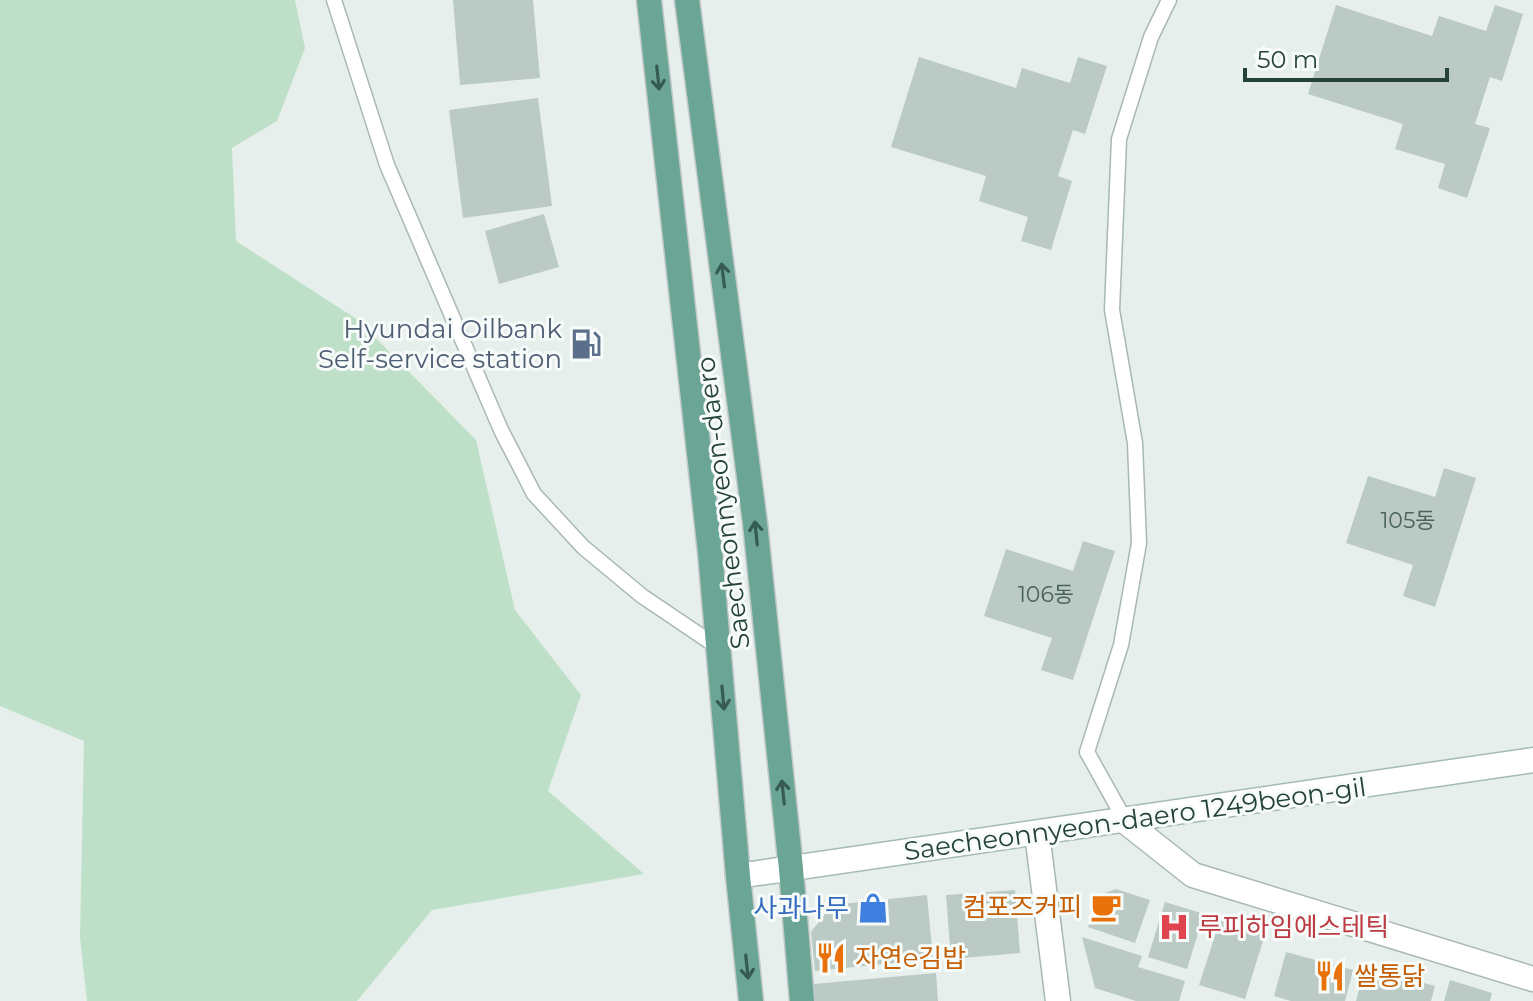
<svg xmlns="http://www.w3.org/2000/svg" width="1533" height="1001" font-family="Montserrat,'Noto Sans KR',sans-serif">
<style>
.green{fill:#bfe0c8}
.building{fill:#bbcac4}
.lines{fill:none;stroke-linecap:round;stroke-linejoin:round}
.lane-casing{stroke:#a8b8b2;stroke-width:17}
.street-casing{stroke:#a8b8b2;stroke-width:27}
.secondary-casing{stroke:#a4bbb3;stroke-width:27}
.primary-casing{stroke:#c2cac8;stroke-width:27}
.lane{stroke:#fff;stroke-width:14}
.street{stroke:#fff;stroke-width:24}
.secondary{stroke:#fff;stroke-width:24}
.primary{stroke:#6aa596;stroke-width:24}
.oneway{stroke:#365b51}
.labels{text-anchor:middle;dominant-baseline:central;stroke-width:6;stroke-linejoin:round;paint-order:stroke}
.number-label{font-size:22px;fill:#4a645c}
.service-label{font-size:26px;fill:#4e5e75;stroke:#f7fbf9;text-anchor:end}
.street-label{font-size:26px;fill:#24423a;stroke:#f7fbf9}
.food-label{font-size:26px;fill:#c56008;stroke:#f7fbf9;text-anchor:start}
.shop-label{font-size:26px;fill:#366cbe;stroke:#f7fbf9;text-anchor:end}
.health-label{font-size:26px;fill:#be3a42;stroke:#f7fbf9;text-anchor:start}
</style>
<rect width="100%" height="100%" fill="#e6efeb"/>
<!-- green -->
<path class="green" d="M0,0H295L305,48L277,121L232,148L236,241L358,320L476,440L515,610L581,695L548,791L644,874L432,910L357,1001H87L80,938L84,741L0,706Z"/>
<!-- building -->
<path class="building" d="M453,0H533L540,78L460,85Z
M1336,5L1432,36L1439,16L1486,31L1495,5L1523,14L1502,81L1490,77L1475,124L1490,128L1467,198L1438,188L1445,164L1395,149L1403,124L1308,94Z
M919,57L1016,88L1022,68L1070,83L1078,57L1107,66L1085,134L1073,130L1058,176L1072,181L1051,250L1021,241L1028,217L979,201L986,176L891,147Z
M538,98L552,206L463,218L449,110Z
M544,214L559,267L499,284L485,231Z
M1444,468L1476,478L1435,607L1403,596L1413,565L1346,543L1368,476L1435,497Z
M1083,541L1115,551L1073,680L1041,670L1052,638L984,616L1006,549L1073,571Z
M1116,889L1150,900L1135,943L1088,927L1099,895Z
M1015,890L1020,953L951,959L946,895Z
M927,895L933,959L815,971L811,932L832,905Z
M1165,902L1204,914L1187,969L1148,957Z
M1221,917L1266,931L1245,999L1199,985Z
M1082,937L1142,956L1138,967L1185,981L1179,1001H1136L1095,988Z
M1286,952L1353,970L1345,1001H1291L1274,996Z
M1365,967L1435,986L1431,1001H1356Z
M936,973L938,1001H815L813,984Z
M1450,980L1492,993L1490,1001H1444Z"/>
<g class="lines">
<!-- lane casing -->
<g class="lane-casing">
<path id="lane" d="M334,0L387,165L501,430L534,494L583,547L642,596L719,648
M1126,822L1087,752L1121,645L1139,543L1135,443L1112,310L1119,139L1151,37L1169,0"/>
</g>
<!-- street casing -->
<g class="street-casing">
<path id="street" d="M1126,822L1193,875L1533,979
M1037,833L1058,1001"/>
</g>
<!-- secondary casing -->
<g class="secondary-casing">
<path id="secondary" d="M738,876L1533,760"/>
</g>
<!-- primary casing -->
<g class="primary-casing">
<path id="primary" d="M649,0L710,552L738,876L751,1001
M687,0L755,523L791,869L802,1001"/>
</g>
<!-- lane -->
<use href="#lane" class="lane"/>
<!-- street -->
<use href="#street" class="street"/>
<!-- secondary -->
<use href="#secondary" class="secondary"/>
<!-- primary -->
<use href="#primary" class="primary"/>
</g>
<!-- one-way arrows -->
<defs><path id="oneway-shaft" d="M-6 0H5M1.5-3L5.5 0L1.5 3" fill="none" stroke-width="1.6" stroke-linecap="round" stroke-linejoin="round" transform="scale(2)"/></defs>
<g class="oneway">
<use href="#oneway-shaft" transform="translate(658 78) rotate(84)"/>
<use href="#oneway-shaft" transform="translate(723 275) rotate(-97)"/>
<use href="#oneway-shaft" transform="translate(756 533) rotate(-96)"/>
<use href="#oneway-shaft" transform="translate(723 698) rotate(85)"/>
<use href="#oneway-shaft" transform="translate(783 792) rotate(-96)"/>
<use href="#oneway-shaft" transform="translate(747 967) rotate(84)"/>
</g>
<!-- icons -->
<defs>
<g id="fuel-bare" transform="scale(2.4)"><path d="M-5.5-6h7V0h2V4h1.3V-2.5L3-4.5l.8-.8L6-3V5H2.5V1h-1V6h-7ZM-4.2-4.7v3.2H.2V-4.7Z" fill="#5c6f8a" stroke="#f7fbf9" stroke-width="2.5" paint-order="stroke"/></g>
<g id="cafe-bare" transform="scale(2.4)"><path d="M-5.5-4.5H6V0H3Q3 3.5 0 3.5H-2.5Q-5.5 3.5-5.5 0ZM3-3.2v2h1.7v-2ZM-6 4.5H4V6H-6Z" fill="#e8710a" stroke="#f7fbf9" stroke-width="2.5" paint-order="stroke"/></g>
<g id="shop-bare" transform="scale(2.4)"><path d="M-5-2.5h2.3a2.7 3.5 0 0 1 5.4 0H5L5.5 6h-11ZM-1.5-2.5h3a1.5 2.3 0 0 0-3 0Z" fill="#3f7fe0" stroke="#f7fbf9" stroke-width="2.5" paint-order="stroke"/></g>
<g id="hospital-bare" transform="scale(2.4)"><path d="M-5-5h3v3.5h4V-5h3V5h-3V1.5h-4V5h-3Z" fill="#e0444e" stroke="#f7fbf9" stroke-width="2.5" paint-order="stroke"/></g>
<g id="restaurant-bare" transform="scale(2.4)"><path d="M-5-6h1v4h1v-4h1v4h1v-4h1v5L-1.5 .5V6h-2V.5L-5-1ZM5-6V6H3V1.5H1.5Q1.5-4 5-6Z" fill="#e8710a" stroke="#f7fbf9" stroke-width="2.5" paint-order="stroke"/></g>
</defs>
<g fill-rule="evenodd">
<use href="#fuel-bare" x="586" y="344"/>
<use href="#cafe-bare" x="1106" y="907"/>
<use href="#shop-bare" x="873" y="908"/>
<use href="#hospital-bare" x="1174" y="927"/>
<use href="#restaurant-bare" x="831" y="958"/>
<use href="#restaurant-bare" x="1330" y="976"/>
</g>
<g class="labels">
<!-- number labels -->
<g class="number-label">
<text x="1408" y="520">105동</text>
<text x="1046" y="594">106동</text>
</g>
<!-- service labels -->
<g class="service-label">
<text x="562" y="329">Hyundai Oilbank<tspan x="562" dy="30">Self-service station</tspan></text>
</g>
<!-- street labels -->
<g class="street-label">
<text transform="translate(723 503) rotate(-97)">Saecheonnyeon-daero</text>
<text transform="translate(1135 819) rotate(-8)">Saecheonnyeon-daero 1249beon-gil</text>
</g>
<!-- food labels -->
<g class="food-label">
<text x="1082" y="907" text-anchor="end">컴포즈커피</text>
<text x="855" y="958">자연e김밥</text>
<text x="1354" y="976">쌀통닭</text>
</g>
<!-- shop labels -->
<g class="shop-label">
<text x="849" y="908">사과나무</text>
</g>
<!-- health labels -->
<g class="health-label">
<text x="1198" y="927">루피하임에스테틱</text>
</g>
</g>
<!-- scale -->
<path d="M1245 68v12h202v-12" fill="none" stroke="#24423a" stroke-width="4"/>
<text x="1257" y="68" font-size="24" fill="#24423a" stroke="#f7fbf9" stroke-width="6" paint-order="stroke">50 m</text>
</svg>
